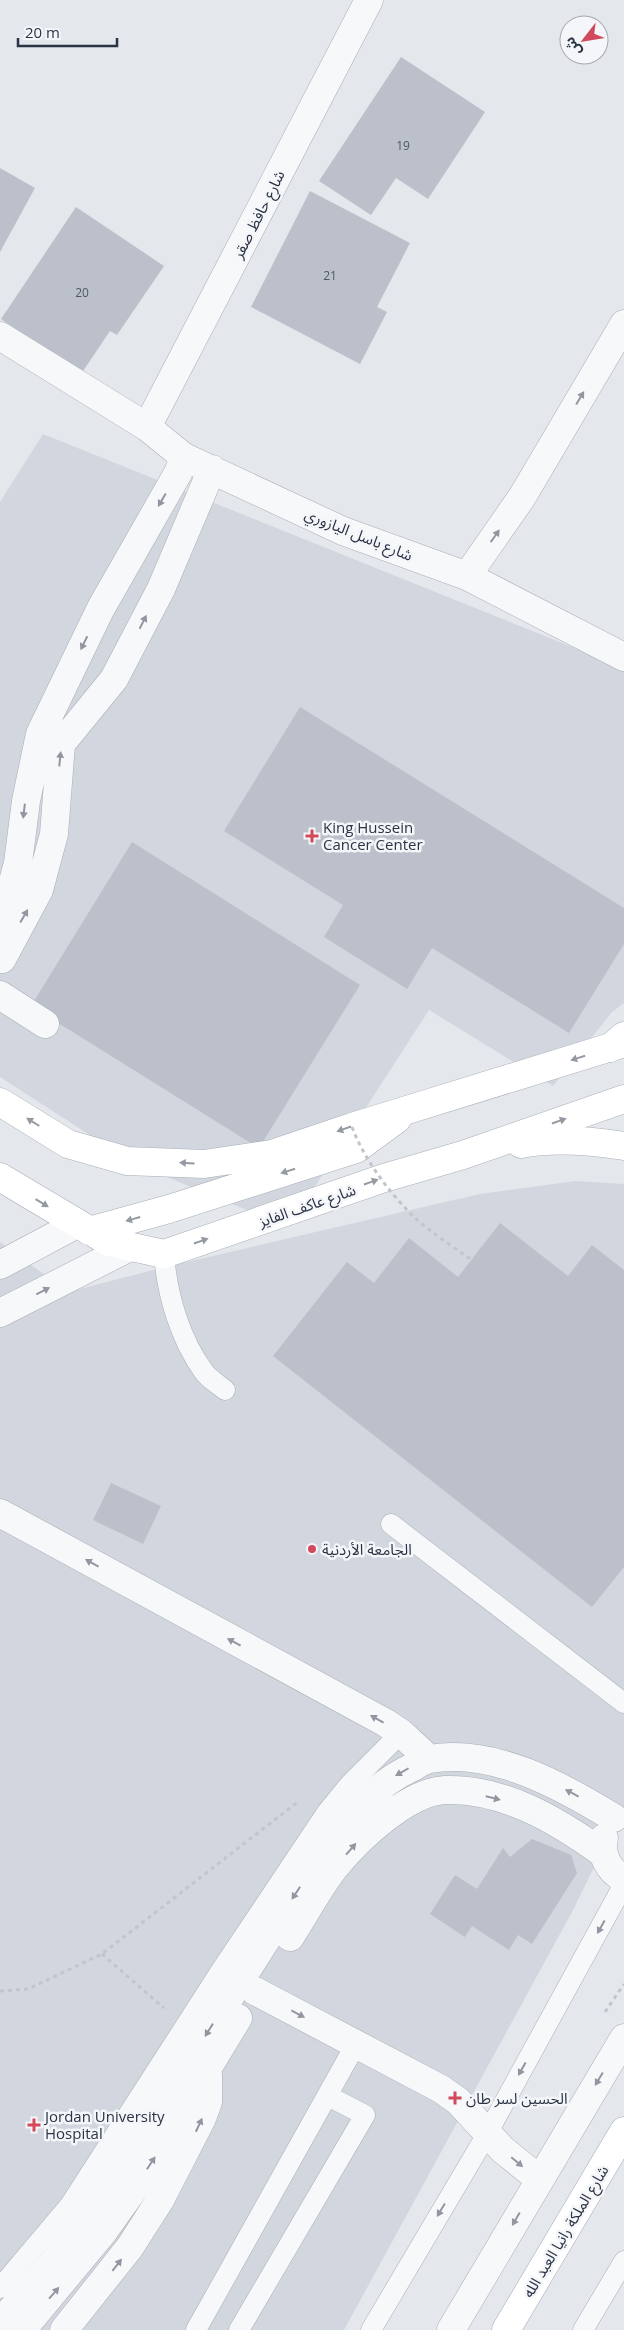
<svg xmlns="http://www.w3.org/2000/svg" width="624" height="2330" font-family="'Open Sans','Noto Sans Arabic',sans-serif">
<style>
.built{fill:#d2d6de}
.building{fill:#bbc0ca}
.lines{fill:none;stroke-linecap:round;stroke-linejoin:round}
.service-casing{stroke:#a9aeb7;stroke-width:21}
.minor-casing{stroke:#a9aeb7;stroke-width:29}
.secondary-casing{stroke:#a9aeb7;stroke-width:29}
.primary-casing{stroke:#a3abb8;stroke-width:29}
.path{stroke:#c2c5cb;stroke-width:3;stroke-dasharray:4 4;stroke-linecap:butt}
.service{stroke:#f7f8fa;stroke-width:20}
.minor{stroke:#f7f8fa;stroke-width:28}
.secondary{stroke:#fff;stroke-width:28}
.primary{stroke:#fff;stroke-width:28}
.path-bridge{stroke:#c2c5cb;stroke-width:3;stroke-dasharray:4 4;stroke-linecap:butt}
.oneway{fill:#9196a0}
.oneway2{fill:#959aa2}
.poi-dot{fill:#d1495b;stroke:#f4f6f9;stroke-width:2}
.labels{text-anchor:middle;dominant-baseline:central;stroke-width:5;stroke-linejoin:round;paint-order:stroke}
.number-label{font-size:12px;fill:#4f5766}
.street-label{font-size:15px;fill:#2b3445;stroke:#f4f6f9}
.poi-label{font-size:15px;fill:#2b3445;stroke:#f4f6f9;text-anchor:start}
</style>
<rect width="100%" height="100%" fill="#e4e7ec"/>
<!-- built -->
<path class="built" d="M43,434L624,668V1003L612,1012L553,1086L429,1010L297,1214L271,1220L133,1163L0,1077V502Z
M575,1181L624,1184V1806L573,1910L344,2330H0V1242L68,1292L165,1267L480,1194Z"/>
<!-- building -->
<path class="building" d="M401,57L485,112L428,199L396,178L371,215L319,181Z
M0,168L35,188L0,252Z
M310,191L410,243L377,307L387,312L360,364L251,307Z
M76,207L164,266L117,335L110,331L81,374L1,319Z
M300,707L624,908V944L569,1033L432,948L407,989L324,937L343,905L224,831Z
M132,842L360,985L259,1148L31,1006Z
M500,1223L568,1276L592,1245L624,1270V1567L592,1607L273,1356L347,1262L374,1283L409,1238L458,1277Z
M111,1483L161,1506L143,1544L93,1520Z
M532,1839L571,1855L577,1873L532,1944L518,1935L509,1950L472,1926L465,1937L430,1914L455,1875L477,1889L503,1848L510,1857Z"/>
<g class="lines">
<!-- service casing -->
<g class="service-casing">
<path id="service" d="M164,1254C167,1295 180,1339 204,1372C209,1379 218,1384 225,1390
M391,1524L624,1703
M0,2288L70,2205L222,1969L327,1812L350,1784L401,1733
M196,2330L356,2044
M239,2330L365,2115L328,2096
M371,2330L487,2134L624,1884
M583,2330L624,2261"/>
</g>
<!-- minor casing -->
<g class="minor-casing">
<path id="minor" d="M0,336L147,427L184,457L343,531L467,576L624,657
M147,427L369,0
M467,576L522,497L624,324
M0,930L18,863L26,801L40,734L101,608L178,473L184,457
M2,959L39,890L54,834L61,744L114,679L161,589L212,469
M0,995L45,1024
M0,1265L77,1224
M0,1313L130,1247
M0,1513L386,1723L401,1733L429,1759
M604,1838C600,1855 609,1871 624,1879
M290,1937C305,1914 318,1889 335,1867C358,1839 407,1792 445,1790C504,1788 558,1821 604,1854
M255,1991L441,2089L458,2101L503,2150L539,2179
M0,2323L54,2261L118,2173L320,1855C345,1820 373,1785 413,1767C418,1764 424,1760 430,1759C494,1748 562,1786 614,1818
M22,2330L104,2231L136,2186L238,2018
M64,2330L130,2247L160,2200L202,2118L208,2102V2075
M451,2330L624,2038"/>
</g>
<!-- secondary casing -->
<g class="secondary-casing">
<path id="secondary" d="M0,1102L68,1144L127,1161L204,1164L272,1154L352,1127L624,1043
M521,1144C553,1138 592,1141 624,1146
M0,1177L109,1242L164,1254L384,1178L463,1155L624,1099
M89,1231L169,1209L356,1149L397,1119"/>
</g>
<!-- primary casing -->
<g class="primary-casing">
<path id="primary" d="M610,1048L624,1036
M506,2330L624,2131"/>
</g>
<!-- path -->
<path class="path" d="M102,1954L164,2008
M0,1991L28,1989L102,1954L299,1801
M605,2012L624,1984"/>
<!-- service -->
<use href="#service" class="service"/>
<!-- minor -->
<use href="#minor" class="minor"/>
<!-- secondary -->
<use href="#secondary" class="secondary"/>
<!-- primary -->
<use href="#primary" class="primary"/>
<!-- path-bridge -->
<path class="path-bridge" d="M352,1127C364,1159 388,1191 413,1216C430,1232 452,1246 472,1260"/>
</g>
<!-- one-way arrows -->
<defs><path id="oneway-solid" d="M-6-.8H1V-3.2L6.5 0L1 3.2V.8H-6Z" transform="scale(1.25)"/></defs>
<g class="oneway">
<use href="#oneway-solid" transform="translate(580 398) rotate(-59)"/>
<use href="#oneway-solid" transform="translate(162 500) rotate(120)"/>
<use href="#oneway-solid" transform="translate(495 536) rotate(-55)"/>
<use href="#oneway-solid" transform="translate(143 622) rotate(-63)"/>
<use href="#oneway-solid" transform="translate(84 643) rotate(116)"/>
<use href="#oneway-solid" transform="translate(60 759) rotate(-84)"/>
<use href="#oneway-solid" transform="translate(24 811) rotate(97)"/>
<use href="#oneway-solid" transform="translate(24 916) rotate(-60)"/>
<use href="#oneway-solid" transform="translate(43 1291) rotate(-27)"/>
<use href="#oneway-solid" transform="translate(92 1563) rotate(-151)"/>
<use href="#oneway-solid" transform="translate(234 1642) rotate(-152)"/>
<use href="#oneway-solid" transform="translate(377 1719) rotate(-151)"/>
<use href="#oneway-solid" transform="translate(402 1772) rotate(150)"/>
<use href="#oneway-solid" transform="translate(572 1793) rotate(-152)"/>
<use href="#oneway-solid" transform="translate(493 1798) rotate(14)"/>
<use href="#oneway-solid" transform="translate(351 1849) rotate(-49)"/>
<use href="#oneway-solid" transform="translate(296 1893) rotate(123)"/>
<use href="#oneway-solid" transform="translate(601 1927) rotate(119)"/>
<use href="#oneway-solid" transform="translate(298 2014) rotate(28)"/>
<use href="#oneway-solid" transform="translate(209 2030) rotate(122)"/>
<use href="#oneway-solid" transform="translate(522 2069) rotate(119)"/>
<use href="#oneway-solid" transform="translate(599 2079) rotate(121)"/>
<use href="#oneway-solid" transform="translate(199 2125) rotate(-65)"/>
<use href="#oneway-solid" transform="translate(517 2162) rotate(40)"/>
<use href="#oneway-solid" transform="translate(151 2163) rotate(-57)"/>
<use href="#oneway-solid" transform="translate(441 2210) rotate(121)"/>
<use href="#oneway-solid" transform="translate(516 2219) rotate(120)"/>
<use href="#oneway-solid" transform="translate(117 2265) rotate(-52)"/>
<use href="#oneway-solid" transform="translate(54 2293) rotate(-49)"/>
</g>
<g class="oneway2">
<use href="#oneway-solid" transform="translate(578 1058) rotate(163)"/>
<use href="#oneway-solid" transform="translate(559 1121) rotate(-19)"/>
<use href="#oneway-solid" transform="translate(33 1122) rotate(-148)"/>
<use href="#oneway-solid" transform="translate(344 1129) rotate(161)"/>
<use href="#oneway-solid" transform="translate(187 1163) rotate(-177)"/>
<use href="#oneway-solid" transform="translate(288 1171) rotate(162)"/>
<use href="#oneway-solid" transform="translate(371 1182) rotate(-19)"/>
<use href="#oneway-solid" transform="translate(42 1203) rotate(31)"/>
<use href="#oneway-solid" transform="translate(133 1219) rotate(164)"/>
<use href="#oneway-solid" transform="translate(201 1241) rotate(-19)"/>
</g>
<!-- markers -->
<g class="poi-dot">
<path d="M309.5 828.5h5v5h5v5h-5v5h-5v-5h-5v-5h5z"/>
<circle cx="312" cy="1549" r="5"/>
<path d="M452.5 2090.5h5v5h5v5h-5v5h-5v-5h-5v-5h5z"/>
<path d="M31.5 2117.5h5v5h5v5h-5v5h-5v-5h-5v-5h5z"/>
</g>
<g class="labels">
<!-- number labels -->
<g class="number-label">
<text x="403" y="145">19</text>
<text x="330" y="275">21</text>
<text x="82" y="292">20</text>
</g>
<!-- street labels -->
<g class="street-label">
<text transform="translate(258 214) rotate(-63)">شارع حافظ صقر</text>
<text transform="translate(359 534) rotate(22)">شارع باسل اليازوري</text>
<text transform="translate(307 1205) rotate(-19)">شارع عاكف الفايز</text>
<text transform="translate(565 2231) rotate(-59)">شارع الملكة رانيا العبد الله</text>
</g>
<!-- poi labels -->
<g class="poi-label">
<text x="323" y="827">King Hussein<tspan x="323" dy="17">Cancer Center</tspan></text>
<text x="322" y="1549">الجامعة الأردنية</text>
<text x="466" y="2098">الحسين لسر طان</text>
<text x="45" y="2116">Jordan University<tspan x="45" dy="17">Hospital</tspan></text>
</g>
</g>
<!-- north arrow -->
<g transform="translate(584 40) rotate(239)"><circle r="24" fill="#f4f6f9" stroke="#a4a8b1"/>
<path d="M0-4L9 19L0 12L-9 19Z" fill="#d1495b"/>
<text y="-8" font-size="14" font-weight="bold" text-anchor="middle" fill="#2b3445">ش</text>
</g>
<!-- scale -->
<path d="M18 38v8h99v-8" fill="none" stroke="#2b3445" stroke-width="2.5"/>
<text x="25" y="38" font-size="15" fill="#2b3445" stroke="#f4f6f9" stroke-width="4" paint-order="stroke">20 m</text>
</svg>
